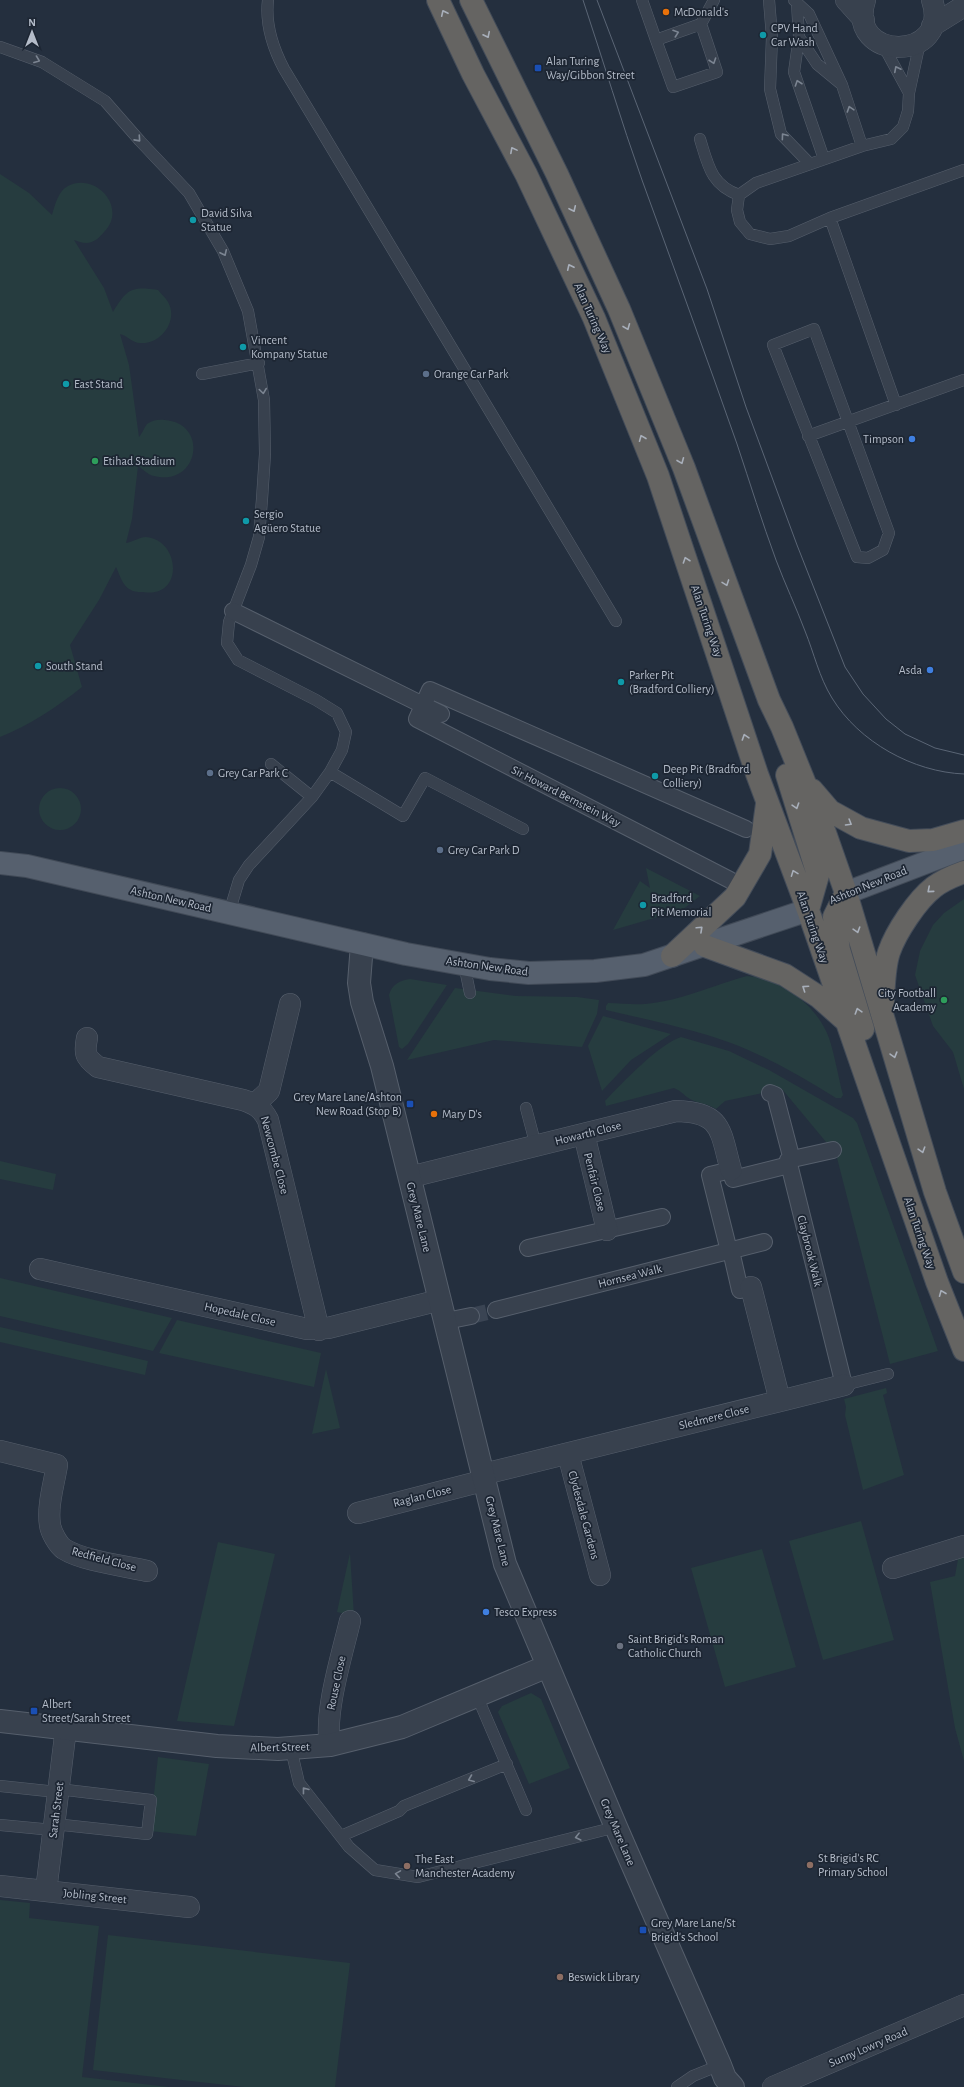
<svg xmlns="http://www.w3.org/2000/svg" width="964" height="2087" font-family="'Alegreya Sans',sans-serif">
<style>
.green{fill:#263c3f}
.lines{fill:none;stroke-linecap:round;stroke-linejoin:round}
.pedestrian-tunnel{stroke:#3a4453;stroke-width:16;stroke-dasharray:16 8;stroke-linecap:butt}
.service-casing{stroke:#565f6c;stroke-width:12}
.pedestrian-casing{stroke:#565f6c;stroke-width:18}
.minor-casing{stroke:#565f6c;stroke-width:22}
.tertiary-casing{stroke:#565f6c;stroke-width:24}
.primary-casing{stroke:#414a57;stroke-width:24}
.trunk-casing{stroke:#434c59;stroke-width:24}
.service{stroke:#38414e;stroke-width:11}
.pedestrian{stroke:#38414e;stroke-width:16}
.minor{stroke:#38414e;stroke-width:21}
.tertiary{stroke:#38414e;stroke-width:22}
.primary{stroke:#56606e;stroke-width:22}
.trunk{stroke:#656462;stroke-width:22}
.tram{stroke:#5a6575;stroke-width:1}
.oneway{stroke:#a8afba}
.oneway2{stroke:#7c8592}
.food-dot{fill:#e8710a;stroke:#1d2633;stroke-width:1.5}
.culture-dot{fill:#0f9aa8;stroke:#1d2633;stroke-width:1.5}
.transit-dot{fill:#1a4fb4;stroke:#1d2633;stroke-width:1.5}
.service-dot{fill:#5c6f8a;stroke:#1d2633;stroke-width:1.5}
.shop-dot{fill:#3f7fe0;stroke:#1d2633;stroke-width:1.5}
.leisure-dot{fill:#2e9e5b;stroke:#1d2633;stroke-width:1.5}
.worship-dot{fill:#6b7280;stroke:#1d2633;stroke-width:1.5}
.education-dot{fill:#8d6e63;stroke:#1d2633;stroke-width:1.5}
.labels{text-anchor:middle;dominant-baseline:central;stroke-width:3.5;stroke-linejoin:round;paint-order:stroke}
.poi-label{font-size:12px;fill:#b4bcc9;stroke:#1d2633;text-anchor:start}
.street-label{font-size:12px;fill:#b4bcc9;stroke:#1d2633}
</style>
<rect width="100%" height="100%" fill="#242f3e"/>
<!-- green -->
<path class="green" d="M0,174L29,193L52,215C55,205 58,191 68,186C96,172 128,208 104,232C100,237 94,243 86,243C82,243 78,241 74,240L104,288L113,312C127,289 131,286 158,290C161,294 166,298 168,302C179,321 160,345 140,343C133,343 126,335 120,334L129,365L139,437C142,434 144,428 147,424C152,420 159,419 165,420C210,424 198,487 154,476C148,475 143,469 138,466L132,519L126,543C132,542 140,537 146,537C181,540 184,599 143,592C140,592 134,592 131,590C122,586 120,575 116,567L99,600L70,645L82,687C57,707 30,725 0,737Z
M39 809a21 21 0 1 1 42 0a21 21 0 1 1-42 0Z
M646,868L700,896L682,910L613,930L640,881L650,888Z
M964,899V1089L953,1052L933,1026L915,975L920,951L933,925L944,913Z
M747,976C781,978 817,1005 829,1038C835,1056 838,1076 843,1095L841,1098H836C802,1077 768,1057 731,1043C690,1028 648,1020 606,1010V1006L608,1003C620,1003 632,1005 645,1004C681,1001 713,985 747,976Z
M410,979L447,985L408,1044L402,1049L399,1047L389,995C392,984 399,981 410,979Z
M455,988L516,996L577,997L599,1000L597,1014L582,1047L494,1040L407,1060Z
M603,1016L671,1034L631,1060L602,1091L588,1046Z
M681,1037L729,1051L769,1070L853,1118L857,1123L938,1351L890,1364L836,1154L782,1089L725,1101L716,1109C707,1103 696,1103 690,1099C683,1095 683,1092 674,1088L606,1106L605,1101C622,1083 659,1044 681,1037Z
M0,1161L56,1174L53,1190L0,1179Z
M0,1278L172,1318L153,1351L0,1316Z
M177,1320L321,1353L314,1387L159,1353Z
M0,1327L148,1361L145,1375L0,1342Z
M326,1369L340,1428L312,1434Z
M886,1388L887,1393L883,1395L904,1475L863,1490L845,1415L846,1407L844,1399Z
M861,1521L894,1640L823,1660L789,1541Z
M218,1542L275,1554L234,1726L177,1721Z
M762,1549L796,1667L725,1687L691,1568Z
M350,1553L354,1616L337,1612Z
M964,1557V1761L955,1728L930,1582L955,1576L958,1559Z
M531,1693L541,1699L570,1768L529,1784L498,1712L502,1706Z
M158,1757L209,1764L196,1836L150,1831Z
M0,1900L30,1903L29,1918L99,1926L82,2077L169,2087H0Z
M108,1935L350,1963L335,2087H244L93,2070Z"/>
<g class="lines">
<!-- pedestrian-tunnel -->
<path class="pedestrian-tunnel" d="M471,1316L496,1310"/>
<!-- service casing -->
<g class="service-casing">
<path id="service" d="M268,0C265,25 273,48 284,69L616,621
M642,0L656,40
M769,0L772,37L770,89L781,134L810,164
M794,0L809,14L842,85L862,146
M797,3L799,37L817,64L840,83
M701,24L717,72L673,87L656,40L701,24L714,0
M799,37L794,72L824,159
M920,42L909,93L908,111L903,127L891,139L862,146L756,183L739,195L737,210L740,222L750,234L770,239L789,236L830,218L964,170
M883,45L909,93
M0,47L42,62L105,101L140,141L189,193L223,251L248,311L264,400L265,454L262,499L259,537L251,565L229,622L227,643L238,660L316,700L337,713L346,732L342,750L330,772L312,797L249,865L239,880L229,913
M700,139C708,165 711,185 739,195
M830,218L896,405
M814,329L889,533L883,550L868,558L857,557L773,345Z
M202,374L259,363
M808,436L964,380
M271,764L312,797
M330,772L403,816L425,778L523,829
M464,964L470,993
M526,1108L536,1146
M844,1385L888,1374
M477,1696L526,1810
M291,1749L299,1783L349,1847L375,1870L418,1877L616,1827
M0,1786L57,1792
M54,1824L147,1834L151,1800L58,1789
M0,1825L53,1830
M341,1836L399,1811L404,1806L507,1764
M677,2087L693,2076L720,2065"/>
</g>
<!-- pedestrian casing -->
<g class="pedestrian-casing">
<path id="pedestrian" d="M233,611L441,714
M730,880L417,719L430,690L746,829
M770,1093L775,1095L792,1160
M833,1150L788,1160L844,1385
M528,1248L662,1217
M729,1251L710,1175L731,1170L733,1179L789,1165
M731,1251L740,1290L751,1287
M496,1310L764,1242
M446,1321L471,1316"/>
</g>
<!-- minor casing -->
<g class="minor-casing">
<path id="minor" d="M846,0L864,20
M865,0C845,63 953,62 932,0
M932,26L964,6
M87,1038C84,1054 85,1057 98,1067L243,1100C255,1104 262,1108 268,1120L319,1330
M255,1104L269,1091L290,1004
M584,1134L607,1230
M410,1177L676,1111C723,1112 720,1131 731,1170
M40,1269L307,1329L328,1328L440,1300
M780,1401L844,1385
M0,1451L57,1465C54,1484 47,1506 50,1525C51,1532 58,1545 64,1549C83,1561 125,1566 147,1571
M568,1454L600,1575
M484,1474L780,1401L751,1287
M358,1513L486,1480
M893,1568L964,1546
M330,1745C324,1712 342,1655 350,1621
M0,1886L189,1907
M46,1891L66,1728
M773,2087L964,2005"/>
</g>
<!-- tertiary casing -->
<g class="tertiary-casing">
<path id="tertiary" d="M362,944L359,983L362,1002L382,1066L505,1564L616,1827L720,2065L725,2078L733,2087
M0,1721L217,1746L278,1749L330,1745L402,1727L548,1666"/>
</g>
<!-- primary casing -->
<g class="primary-casing">
<path id="primary" d="M0,863L27,866L406,954L490,969L529,973L595,971L644,965L808,910
M846,893L964,848"/>
</g>
<!-- trunk casing -->
<g class="trunk-casing">
<path id="trunk" d="M438,0L473,74L526,174L594,318L658,476L757,774L808,910L937,1282L964,1350
M471,0L557,174L619,309L684,468L769,700L782,727L825,833L846,893L935,1192L964,1272
M787,775L818,875L808,910
M812,790L830,811L861,828L909,841L933,840L964,831
M846,893L834,917L839,950L863,1029
M705,946L785,975L819,997L845,1020
M672,956L735,897L760,854L767,804
M883,1001C884,985 884,967 889,952C896,932 917,900 934,887C943,880 953,876 964,872"/>
</g>
<!-- service -->
<use href="#service" class="service"/>
<!-- pedestrian -->
<use href="#pedestrian" class="pedestrian"/>
<!-- minor -->
<use href="#minor" class="minor"/>
<!-- tertiary -->
<use href="#tertiary" class="tertiary"/>
<!-- primary -->
<use href="#primary" class="primary"/>
<!-- trunk -->
<use href="#trunk" class="trunk"/>
<!-- tram -->
<path class="tram" d="M583,0C603,60 621,121 642,180C674,268 706,356 737,444C750,483 762,522 776,560C785,584 796,607 805,631C814,653 819,677 832,698C859,742 913,772 964,774
M597,0L707,289L746,407L797,545L845,667L863,694L886,719L905,734L935,748L964,755"/>
</g>
<!-- one-way arrows -->
<defs><path id="oneway-chevron" d="M-2-3.5L2.5 0L-2 3.5" fill="none" stroke-width="1.6" stroke-linecap="round" stroke-linejoin="round"/></defs>
<g class="oneway">
<use href="#oneway-chevron" transform="translate(444 13) rotate(-115)"/>
<use href="#oneway-chevron" transform="translate(487 35) rotate(64)"/>
<use href="#oneway-chevron" transform="translate(513 150) rotate(-118)"/>
<use href="#oneway-chevron" transform="translate(573 209) rotate(65)"/>
<use href="#oneway-chevron" transform="translate(570 267) rotate(-115)"/>
<use href="#oneway-chevron" transform="translate(627 327) rotate(68)"/>
<use href="#oneway-chevron" transform="translate(642 438) rotate(-112)"/>
<use href="#oneway-chevron" transform="translate(681 461) rotate(68)"/>
<use href="#oneway-chevron" transform="translate(686 560) rotate(-109)"/>
<use href="#oneway-chevron" transform="translate(726 583) rotate(70)"/>
<use href="#oneway-chevron" transform="translate(745 737) rotate(-108)"/>
<use href="#oneway-chevron" transform="translate(796 806) rotate(72)"/>
<use href="#oneway-chevron" transform="translate(849 823) rotate(31)"/>
<use href="#oneway-chevron" transform="translate(794 873) rotate(-111)"/>
<use href="#oneway-chevron" transform="translate(930 890) rotate(139)"/>
<use href="#oneway-chevron" transform="translate(700 929) rotate(-43)"/>
<use href="#oneway-chevron" transform="translate(857 930) rotate(73)"/>
<use href="#oneway-chevron" transform="translate(805 988) rotate(-146)"/>
<use href="#oneway-chevron" transform="translate(858 1011) rotate(-107)"/>
<use href="#oneway-chevron" transform="translate(894 1055) rotate(74)"/>
<use href="#oneway-chevron" transform="translate(922 1150) rotate(73)"/>
<use href="#oneway-chevron" transform="translate(942 1293) rotate(-112)"/>
</g>
<g class="oneway2">
<use href="#oneway-chevron" transform="translate(676 33) rotate(-19)"/>
<use href="#oneway-chevron" transform="translate(37 60) rotate(21)"/>
<use href="#oneway-chevron" transform="translate(713 61) rotate(71)"/>
<use href="#oneway-chevron" transform="translate(897 69) rotate(-117)"/>
<use href="#oneway-chevron" transform="translate(798 83) rotate(-109)"/>
<use href="#oneway-chevron" transform="translate(850 109) rotate(-108)"/>
<use href="#oneway-chevron" transform="translate(784 136) rotate(-126)"/>
<use href="#oneway-chevron" transform="translate(138 139) rotate(48)"/>
<use href="#oneway-chevron" transform="translate(224 253) rotate(65)"/>
<use href="#oneway-chevron" transform="translate(263 391) rotate(82)"/>
<use href="#oneway-chevron" transform="translate(471 1779) rotate(158)"/>
<use href="#oneway-chevron" transform="translate(305 1790) rotate(-128)"/>
<use href="#oneway-chevron" transform="translate(578 1837) rotate(166)"/>
<use href="#oneway-chevron" transform="translate(398 1874) rotate(-171)"/>
</g>
<!-- markers -->
<g class="food-dot">
<circle cx="666" cy="12" r="4"/>
<circle cx="434" cy="1114" r="4"/>
</g>
<g class="culture-dot">
<circle cx="763" cy="35" r="4"/>
<circle cx="193" cy="220" r="4"/>
<circle cx="243" cy="347" r="4"/>
<circle cx="66" cy="384" r="4"/>
<circle cx="246" cy="521" r="4"/>
<circle cx="38" cy="666" r="4"/>
<circle cx="621" cy="682" r="4"/>
<circle cx="655" cy="776" r="4"/>
<circle cx="643" cy="905" r="4"/>
</g>
<g class="transit-dot">
<rect x="534" y="64" width="8" height="8" rx="2"/>
<rect x="406" y="1100" width="8" height="8" rx="2"/>
<rect x="30" y="1707" width="8" height="8" rx="2"/>
<rect x="639" y="1926" width="8" height="8" rx="2"/>
</g>
<g class="service-dot">
<circle cx="426" cy="374" r="4"/>
<circle cx="210" cy="773" r="4"/>
<circle cx="440" cy="850" r="4"/>
</g>
<g class="shop-dot">
<circle cx="912" cy="439" r="4"/>
<circle cx="930" cy="670" r="4"/>
<circle cx="486" cy="1612" r="4"/>
</g>
<g class="leisure-dot">
<circle cx="95" cy="461" r="4"/>
<circle cx="944" cy="1000" r="4"/>
</g>
<circle class="worship-dot" cx="620" cy="1646" r="4"/>
<g class="education-dot">
<circle cx="810" cy="1865" r="4"/>
<circle cx="407" cy="1866" r="4"/>
<circle cx="560" cy="1977" r="4"/>
</g>
<g class="labels">
<!-- poi labels -->
<g class="poi-label">
<text x="674" y="12">McDonald's</text>
<text x="771" y="28">CPV Hand<tspan x="771" dy="14">Car Wash</tspan></text>
<text x="546" y="61">Alan Turing<tspan x="546" dy="14">Way/Gibbon Street</tspan></text>
<text x="201" y="213">David Silva<tspan x="201" dy="14">Statue</tspan></text>
<text x="251" y="340">Vincent<tspan x="251" dy="14">Kompany Statue</tspan></text>
<text x="434" y="374">Orange Car Park</text>
<text x="74" y="384">East Stand</text>
<text x="904" y="439" text-anchor="end">Timpson</text>
<text x="103" y="461">Etihad Stadium</text>
<text x="254" y="514">Sergio<tspan x="254" dy="14">Agüero Statue</tspan></text>
<text x="46" y="666">South Stand</text>
<text x="922" y="670" text-anchor="end">Asda</text>
<text x="629" y="675">Parker Pit<tspan x="629" dy="14">(Bradford Colliery)</tspan></text>
<text x="663" y="769">Deep Pit (Bradford<tspan x="663" dy="14">Colliery)</tspan></text>
<text x="218" y="773">Grey Car Park C</text>
<text x="448" y="850">Grey Car Park D</text>
<text x="651" y="898">Bradford<tspan x="651" dy="14">Pit Memorial</tspan></text>
<text x="936" y="993" text-anchor="end">City Football<tspan x="936" dy="14">Academy</tspan></text>
<text x="402" y="1097" text-anchor="end">Grey Mare Lane/Ashton<tspan x="402" dy="14">New Road (Stop B)</tspan></text>
<text x="442" y="1114">Mary D's</text>
<text x="494" y="1612">Tesco Express</text>
<text x="628" y="1639">Saint Brigid's Roman<tspan x="628" dy="14">Catholic Church</tspan></text>
<text x="42" y="1704">Albert<tspan x="42" dy="14">Street/Sarah Street</tspan></text>
<text x="818" y="1858">St Brigid's RC<tspan x="818" dy="14">Primary School</tspan></text>
<text x="415" y="1859">The East<tspan x="415" dy="14">Manchester Academy</tspan></text>
<text x="651" y="1923">Grey Mare Lane/St<tspan x="651" dy="14">Brigid's School</tspan></text>
<text x="568" y="1977">Beswick Library</text>
</g>
<!-- street labels -->
<g class="street-label">
<text transform="translate(593 318) rotate(66)">Alan Turing Way</text>
<text transform="translate(707 621) rotate(71)">Alan Turing Way</text>
<text transform="translate(566 796) rotate(27)">Sir Howard Bernstein Way</text>
<text transform="translate(868 885) rotate(-22)">Ashton New Road</text>
<text transform="translate(171 899) rotate(13)">Ashton New Road</text>
<text transform="translate(813 927) rotate(71)">Alan Turing Way</text>
<text transform="translate(487 966) rotate(8)">Ashton New Road</text>
<text transform="translate(588 1133) rotate(-14)">Howarth Close</text>
<text transform="translate(275 1155) rotate(75)">Newcombe Close</text>
<text transform="translate(595 1182) rotate(76)">Penfair Close</text>
<text transform="translate(419 1217) rotate(76)">Grey Mare Lane</text>
<text transform="translate(920 1233) rotate(71)">Alan Turing Way</text>
<text transform="translate(810 1251) rotate(76)">Claybrook Walk</text>
<text transform="translate(630 1276) rotate(-14)">Hornsea Walk</text>
<text transform="translate(240 1314) rotate(13)">Hopedale Close</text>
<text transform="translate(714 1417) rotate(-14)">Sledmere Close</text>
<text transform="translate(422 1496) rotate(-14)">Raglan Close</text>
<text transform="translate(584 1515) rotate(75)">Clydesdale Gardens</text>
<text transform="translate(498 1531) rotate(76)">Grey Mare Lane</text>
<text transform="translate(104 1559) rotate(15)">Redfield Close</text>
<text transform="translate(336 1683) rotate(-78)">Rouse Close</text>
<text transform="translate(280 1747) rotate(-1)">Albert Street</text>
<text transform="translate(56 1810) rotate(-83)">Sarah Street</text>
<text transform="translate(618 1832) rotate(67)">Grey Mare Lane</text>
<text transform="translate(95 1896) rotate(6)">Jobling Street</text>
<text transform="translate(868 2047) rotate(-23)">Sunny Lowry Road</text>
</g>
</g>
<!-- north arrow -->
<g transform="translate(32 32)" stroke="#1d2633" stroke-width="3" paint-order="stroke">
<path d="M0-3L7 15L0 10L-7 15Z" fill="#b4bcc9"/>
<text y="-6" font-size="11" font-weight="bold" text-anchor="middle" fill="#b4bcc9">N</text>
</g>
</svg>
